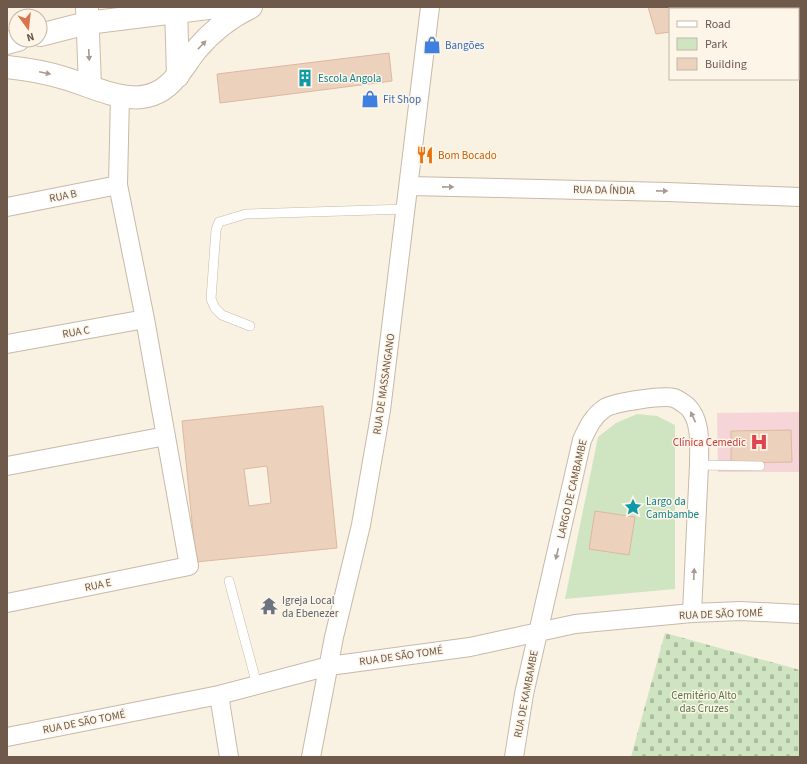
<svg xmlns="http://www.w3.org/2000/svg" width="807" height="764" font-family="'Source Sans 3',sans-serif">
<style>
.medical{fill:#f6d5d8}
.cemetery{fill:url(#cemetery-stones)}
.park{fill:#cfe5c2}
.building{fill:#ecd1bc;stroke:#ddb89e;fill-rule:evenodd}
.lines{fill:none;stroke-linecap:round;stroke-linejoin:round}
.lane-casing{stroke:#c8b9aa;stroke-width:10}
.street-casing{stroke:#c8b9aa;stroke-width:20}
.secondary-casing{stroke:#cebbaa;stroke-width:24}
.lane{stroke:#fff;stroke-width:9}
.street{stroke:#fff;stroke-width:18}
.secondary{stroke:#fff;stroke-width:22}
.oneway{fill:#a89b93}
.labels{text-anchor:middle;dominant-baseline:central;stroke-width:3;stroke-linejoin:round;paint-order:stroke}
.shop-label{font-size:11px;fill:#366cbe;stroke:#fdf5e7;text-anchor:start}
.culture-label{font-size:11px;fill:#0d838f;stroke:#fdf5e7;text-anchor:start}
.food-label{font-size:11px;fill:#c56008;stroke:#fdf5e7;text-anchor:start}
.street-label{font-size:11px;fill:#6e594b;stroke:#fdf5e7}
.health-label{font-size:11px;fill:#be3a42;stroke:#fdf5e7;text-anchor:end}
.worship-label{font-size:11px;fill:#5b616d;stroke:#fdf5e7;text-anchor:start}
.park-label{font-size:11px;fill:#547947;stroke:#fdf5e7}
</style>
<defs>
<pattern id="cemetery-stones" width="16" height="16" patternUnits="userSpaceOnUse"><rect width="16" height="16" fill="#cfe5c2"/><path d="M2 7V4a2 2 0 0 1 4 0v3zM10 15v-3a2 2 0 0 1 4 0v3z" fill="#acbda0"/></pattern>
</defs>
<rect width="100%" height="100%" fill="#f9f1e1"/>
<!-- medical -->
<path class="medical" d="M800,412V472H718L717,413Z"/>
<!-- cemetery -->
<path class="cemetery" d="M665,633L800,670V757H631Z"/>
<!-- park -->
<path class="park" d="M637,414L657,416L675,425V589L565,599L598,437L616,423Z"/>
<!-- building -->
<path class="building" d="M648,7H727L728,9H670V32L656,34Z
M389,53L392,81L220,103L217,74Z
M323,406L337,548L196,562L182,421ZM267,466L271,503L249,506L244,469Z
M791,430L792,462L731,463V431Z
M595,511L635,517L629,555L589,549Z"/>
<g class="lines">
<!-- lane casing -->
<g class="lane-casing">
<path id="lane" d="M250,326L222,315L215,308L211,299L216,230L219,222L246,214L407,209
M699,465L760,466
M229,581L257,685"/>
</g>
<!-- street casing -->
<g class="street-casing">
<path id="street" d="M409,186L668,192L800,197
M7,207L118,185
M7,344L145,319
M7,466L166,436
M7,603L189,566L145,319L118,185L120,95
M219,695L229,757
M7,737L219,695L329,666L470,647L575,624L692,613L741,611L800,614
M311,757L334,637L361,525L381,410L430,7
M514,757L524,694L582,440C588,427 593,416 605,408C615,402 663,395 674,398C678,399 684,404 687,406C702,420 699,446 699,465L692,613"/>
</g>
<!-- secondary casing -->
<g class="secondary-casing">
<path id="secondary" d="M87,7L90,86
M176,7L178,76
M40,35L87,23L216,7
M7,43L18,40
M7,67C26,69 45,72 64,78C102,89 145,116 176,77C183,69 189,59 196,50C211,32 230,17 251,7"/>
</g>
<!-- lane -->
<use href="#lane" class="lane"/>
<!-- street -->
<use href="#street" class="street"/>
<!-- secondary -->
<use href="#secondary" class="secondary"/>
</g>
<!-- one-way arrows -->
<defs><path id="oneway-solid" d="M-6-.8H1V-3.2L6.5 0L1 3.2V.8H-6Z"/></defs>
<g class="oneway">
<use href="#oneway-solid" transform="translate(202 45) rotate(-46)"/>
<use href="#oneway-solid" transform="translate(89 55) rotate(87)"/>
<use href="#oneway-solid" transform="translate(45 73) rotate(12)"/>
<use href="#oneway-solid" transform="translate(448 187) rotate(1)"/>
<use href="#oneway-solid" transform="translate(662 191) rotate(1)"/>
<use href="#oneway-solid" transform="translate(693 417) rotate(-115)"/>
<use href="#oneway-solid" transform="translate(557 554) rotate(103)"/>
<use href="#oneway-solid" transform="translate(694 574) rotate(-87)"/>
</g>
<!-- icons -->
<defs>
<g id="shop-bare" transform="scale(1.38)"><path d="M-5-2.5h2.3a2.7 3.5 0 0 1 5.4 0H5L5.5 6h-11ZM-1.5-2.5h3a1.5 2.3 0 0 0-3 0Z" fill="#3f7fe0" stroke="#fdf5e7" stroke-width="2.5" paint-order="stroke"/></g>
<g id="building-bare" transform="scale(1.38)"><path d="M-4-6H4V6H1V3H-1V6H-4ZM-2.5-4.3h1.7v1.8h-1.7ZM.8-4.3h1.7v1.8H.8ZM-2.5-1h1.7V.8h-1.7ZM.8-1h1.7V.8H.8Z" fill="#0f9aa8" stroke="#fdf5e7" stroke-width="2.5" paint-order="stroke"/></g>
<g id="restaurant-bare" transform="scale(1.38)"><path d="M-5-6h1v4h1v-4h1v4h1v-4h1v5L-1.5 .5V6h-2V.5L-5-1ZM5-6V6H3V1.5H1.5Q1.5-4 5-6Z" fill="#e8710a" stroke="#fdf5e7" stroke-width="2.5" paint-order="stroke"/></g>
<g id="hospital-bare" transform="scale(1.38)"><path d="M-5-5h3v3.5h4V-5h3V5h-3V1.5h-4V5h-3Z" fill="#e0444e" stroke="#fdf5e7" stroke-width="2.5" paint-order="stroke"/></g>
<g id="sight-bare" transform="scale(1.38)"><path d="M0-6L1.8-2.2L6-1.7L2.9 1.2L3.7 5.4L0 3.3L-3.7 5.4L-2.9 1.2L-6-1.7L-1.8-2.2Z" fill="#0f9aa8" stroke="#fdf5e7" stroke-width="2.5" paint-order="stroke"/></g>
<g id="temple-bare" transform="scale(1.38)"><path d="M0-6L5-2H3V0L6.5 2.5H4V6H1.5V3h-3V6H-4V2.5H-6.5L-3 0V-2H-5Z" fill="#6b7280" stroke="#fdf5e7" stroke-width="2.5" paint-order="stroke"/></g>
</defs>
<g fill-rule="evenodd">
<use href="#shop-bare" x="432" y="45"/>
<use href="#building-bare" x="305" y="78"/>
<use href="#shop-bare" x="370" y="99"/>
<use href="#restaurant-bare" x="425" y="155"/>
<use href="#hospital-bare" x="759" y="442"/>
<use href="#sight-bare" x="633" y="507"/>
<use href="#temple-bare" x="269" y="606"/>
</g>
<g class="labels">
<!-- shop labels -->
<g class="shop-label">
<text x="445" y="45">Bangões</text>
<text x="383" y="99">Fit Shop</text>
</g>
<!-- culture labels -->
<g class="culture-label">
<text x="318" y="78">Escola Angola</text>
<text x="646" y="501">Largo da<tspan x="646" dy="13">Cambambe</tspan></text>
</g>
<!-- food labels -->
<g class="food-label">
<text x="438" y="155">Bom Bocado</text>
</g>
<!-- street labels -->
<g class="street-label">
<text transform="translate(604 190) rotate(1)">RUA DA ÍNDIA</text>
<text transform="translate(63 196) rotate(-11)">RUA B</text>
<text transform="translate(76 332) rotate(-10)">RUA C</text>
<text transform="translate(384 384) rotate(-82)">RUA DE MASSANGANO</text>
<text transform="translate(572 489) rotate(-77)">LARGO DE CAMBAMBE</text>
<text transform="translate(98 585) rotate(-12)">RUA E</text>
<text transform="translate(721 614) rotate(-2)">RUA DE SÃO TOMÉ</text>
<text transform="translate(401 656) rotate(-8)">RUA DE SÃO TOMÉ</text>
<text transform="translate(526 694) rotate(-79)">RUA DE KAMBAMBE</text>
<text transform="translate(84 722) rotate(-11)">RUA DE SÃO TOMÉ</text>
</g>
<!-- health labels -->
<g class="health-label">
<text x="746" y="442">Clínica Cemedic</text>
</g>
<!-- worship labels -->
<g class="worship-label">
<text x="282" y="600">Igreja Local<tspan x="282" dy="13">da Ebenezer</tspan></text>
</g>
<!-- park labels -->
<g class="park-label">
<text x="704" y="695">Cemitério Alto<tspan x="704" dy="13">das Cruzes</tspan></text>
</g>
</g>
<!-- border -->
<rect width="807" height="764" fill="none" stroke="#6e594b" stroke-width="16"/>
<!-- legend -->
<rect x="669" y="8" width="130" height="72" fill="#fdf5e7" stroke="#c4b7a9"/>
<rect x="677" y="21" width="20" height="6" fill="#ffffff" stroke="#c4b7a9"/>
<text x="705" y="28" font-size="12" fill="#6e594b">Road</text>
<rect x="677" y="38" width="20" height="12" fill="#cfe5c2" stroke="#c4b7a9"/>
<text x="705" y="48" font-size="12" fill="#6e594b">Park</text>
<rect x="677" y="58" width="20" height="12" fill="#ecd1bc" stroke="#c4b7a9"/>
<text x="705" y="68" font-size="12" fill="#6e594b">Building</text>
<!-- north arrow -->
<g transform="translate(28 28) rotate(165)"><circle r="19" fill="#fdf5e7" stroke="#c4b7a9"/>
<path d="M0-3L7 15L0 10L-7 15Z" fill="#d87551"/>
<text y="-6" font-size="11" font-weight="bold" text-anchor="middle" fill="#6e594b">N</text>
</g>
</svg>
